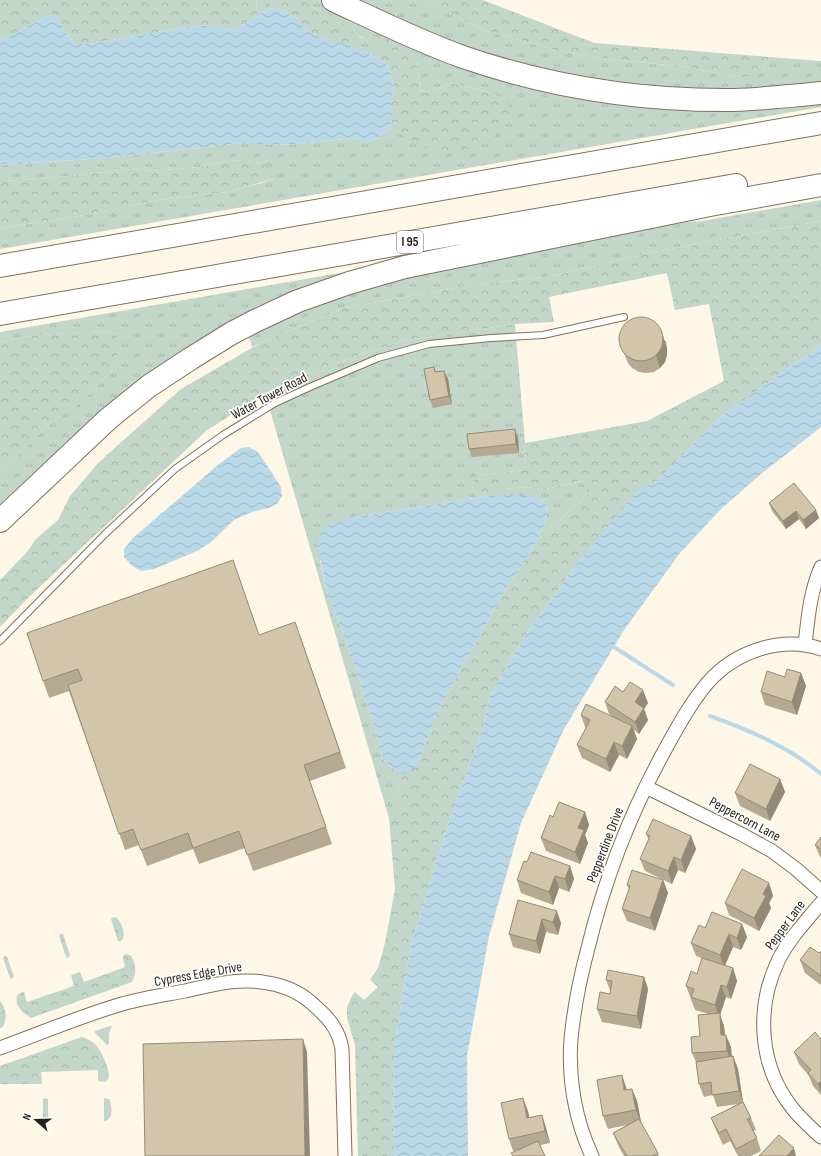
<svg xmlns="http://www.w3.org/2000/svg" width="821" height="1156" font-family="'Sofia Sans Condensed',sans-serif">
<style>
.grass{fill:url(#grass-tufts)}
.forest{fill:url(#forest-crowns)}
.water{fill:url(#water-waves)}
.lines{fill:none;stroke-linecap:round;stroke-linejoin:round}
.stream{stroke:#b9d8e8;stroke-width:4}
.lane-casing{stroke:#7e725b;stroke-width:8}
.street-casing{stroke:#7e725b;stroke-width:15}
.highway-casing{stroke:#7e725b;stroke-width:24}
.lane{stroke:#fff;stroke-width:6}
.street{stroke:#fff;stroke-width:13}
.highway{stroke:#fff;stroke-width:22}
.wall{fill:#b5a992}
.shaded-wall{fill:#948a77}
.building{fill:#d3c5aa;stroke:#948a77}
.labels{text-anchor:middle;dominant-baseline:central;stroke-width:3.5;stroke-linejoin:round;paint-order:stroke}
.shield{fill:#fff;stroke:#66625b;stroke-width:1}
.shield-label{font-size:13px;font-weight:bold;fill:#241f15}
.street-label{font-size:14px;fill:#241f15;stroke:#fff}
</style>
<defs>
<pattern id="grass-tufts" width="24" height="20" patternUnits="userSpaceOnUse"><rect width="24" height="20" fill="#c2d6c9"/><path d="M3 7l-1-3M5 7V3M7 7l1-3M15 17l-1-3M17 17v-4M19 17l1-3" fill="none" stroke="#a7b7ac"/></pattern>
<pattern id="forest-crowns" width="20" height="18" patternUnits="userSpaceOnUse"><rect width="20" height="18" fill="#c2d6c9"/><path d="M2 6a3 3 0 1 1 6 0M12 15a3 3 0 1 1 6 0" fill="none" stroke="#a7b7ac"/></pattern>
<pattern id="water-waves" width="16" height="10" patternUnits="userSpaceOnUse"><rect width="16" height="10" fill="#b9d8e8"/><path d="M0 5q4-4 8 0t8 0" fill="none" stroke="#9fb9c6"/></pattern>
</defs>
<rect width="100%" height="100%" fill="#fef6e7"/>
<!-- grass -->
<path class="grass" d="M257,0H272L269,8L258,16L256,7Z
M310,0H323L514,78L821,99V107L0,249V228L74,217L158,200L228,192L262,183L273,179L264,163L233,160L200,167L153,171L131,169L41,179L0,181V165L105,158L236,144L252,143L266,145L302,144L352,138L368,142L379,137L390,128L427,147L440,152L455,151L505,99L484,91L452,83L426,93L420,90L417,62L378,50L375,56L354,48L363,38L310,10Z
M353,0H421L486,31L559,51L600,58L685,67L737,77L763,69L769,57L821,61V85L708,91L589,80L473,52Z
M821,200V221L654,252L552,276L471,285L345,308L262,342L252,347L249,336L263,325L348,291L483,259L687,222L702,221Z
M357,270L257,315L0,512V474L50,423L79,404L112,371L117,359V334L103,331L88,332L36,335L0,342V332Z
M515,324L525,443L524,470L483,475L472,486L474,494L479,497L354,517L320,561L327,592L345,638L374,726L382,758L380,763L386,775L395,781L399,787L397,801L398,810V815L389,818L265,393L300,376L401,341Z
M582,481L587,485V490L582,500L538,539L546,521L548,507L541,499L500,496L503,489L528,487L541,490Z
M110,1026H112L109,1033V1044L107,1045L95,1033V1031Z
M44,1098L48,1099V1121L47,1122H44L43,1120V1099Z
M104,1098L109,1099C112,1105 114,1120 104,1121Z"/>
<!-- forest -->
<path class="forest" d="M0,0H257L256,7L258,16L233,30L210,25L186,27L89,44H75L65,31L54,13L0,41Z
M272,0H310V10L321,9L363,39L354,48L316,35L307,30L296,17L283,10L269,8Z
M421,0H483L594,43L769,57L763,69L753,76L737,77L685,67L600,58L559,51L486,31Z
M387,39L417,62L420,90L426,93L452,83L484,91L505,99L514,114C507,121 501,130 493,137C481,148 456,154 440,152C427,150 402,135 390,128L392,116V97L395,89L388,65L375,56L378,50Z
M233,160L264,163L270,167L273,179L228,192L158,200L74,217L0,228V181L41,179L131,169L153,171L200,167Z
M821,221V345L719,418L657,481L639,490L572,570L527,633L490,695L483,727L448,824L411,944L394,1047L393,1156H358L355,1045L347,1018V1007L352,996L355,992L364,1000L378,987L370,980L378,968L385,943L395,889L389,818L398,814V810L397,801L399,787L395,781L386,775L380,767V763L382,758L394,770L413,768L420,759L435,718L466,659L501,598L538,539L582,500L587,490V485L581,481L541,490L528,487L503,489L500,496L479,497L474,494L472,486L474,479L483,475L524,470L525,443L647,421L724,381L709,304L675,310L667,273L549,297L554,322L515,324L401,341L300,376L265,393L206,431L27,599L0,627V580L27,552L36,539L58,520L70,496L99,462L181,389L262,342L345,308L471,285L552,276L654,252Z
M103,331L117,334V359L112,371L79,404L50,423L0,474V342L36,335Z
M113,917L117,918C122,924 127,935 121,941H118L111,919Z
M60,934H63L70,955L69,957L68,958L66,957L59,936Z
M127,954L131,956C136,964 137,973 132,982L31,1018C27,1016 24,1013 21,1010C16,1004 13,993 24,992L27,1002L74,986L71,975L80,972L84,982L125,967L123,957L124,955Z
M5,956L7,957L14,977L13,978L11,979L10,978L4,961L3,958Z
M0,1001C7,1009 7,1018 3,1027L0,1028Z
M82,1037C87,1039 92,1041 96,1045C101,1050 110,1070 109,1077C108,1080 107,1080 105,1082L98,1081V1070L41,1072L42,1084H0V1066Z"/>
<!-- water -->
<path class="water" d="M269,8L283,10L296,17L307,30L316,35L347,45L375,56L388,65L395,89L392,97V116L390,128L379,137L368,142L352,138L302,144L266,145L252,143L236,144L105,158L0,165V41L54,13L65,31L75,44H89L186,27L210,25L233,30L258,16Z
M821,345V427L761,474L722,508L680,553L624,630L564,729L521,823L489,936L467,1056L468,1156H393L394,1047L411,944L448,824L483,727L490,695L527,633L572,570L639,489L657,481L719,418Z
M249,447L258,452L281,487L282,496L277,504L269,508L252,512L234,520L210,543L197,551L154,569L141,571L132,566L124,557V549L133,538L219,464L241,448Z
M517,494L541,499L548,507L546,521L538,539L501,598L466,659L435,718L420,759L413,768L403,774L394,770L382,758L374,726L345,638L327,592L317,544L320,534L328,525L354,517L479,497Z"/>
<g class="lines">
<!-- stream -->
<path class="stream" d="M614,647L673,685
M710,716C749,730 789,747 821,774"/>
<!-- lane casing -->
<g class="lane-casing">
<path id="lane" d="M0,641L105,534L175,469L223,435L275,403L310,387L378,358L429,344L491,338L543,335L624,317"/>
</g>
<!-- street casing -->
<g class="street-casing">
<path id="street" d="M805,645C808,618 810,592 821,567
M646,787L741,834L772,851L796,869L821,891
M821,903C806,921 789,939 779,959C755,1008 759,1067 793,1109C801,1119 811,1128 821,1137
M0,1048C41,1033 81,1016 122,1004C143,998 164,995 185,991C212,985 240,977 268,983C286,986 303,994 316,1007C330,1019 339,1031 342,1049L345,1156
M592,1156C575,1120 568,1078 571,1039C574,1008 580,978 588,948C605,878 631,811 666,748C678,726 695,695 713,677C740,650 784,636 821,649"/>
</g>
<!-- highway casing -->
<g class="highway-casing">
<path id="highway" d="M333,0C376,20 418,41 463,57C550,87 642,101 734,100C763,99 792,96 821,93
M0,266L821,123
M0,314L736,185
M0,521L108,419L149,386L190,359L232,333L255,321L298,301L349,283L405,267L710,205L821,185"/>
</g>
<!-- lane -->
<use href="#lane" class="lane"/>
<!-- street -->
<use href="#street" class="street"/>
<!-- highway -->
<use href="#highway" class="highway"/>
</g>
<!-- wall -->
<path class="wall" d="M666,341L667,348V355L665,362L660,368L654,372L646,373L639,372L632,368L628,363L620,343Z
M434,367L436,372L448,379L452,404L433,408L430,400Z
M518,438L519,453L472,457L469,449Z
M769,503L819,518L806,529L799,519L786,529L772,511Z
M27,633L259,635L301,638L346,768L310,781L332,844L253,871L245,848L199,864L193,849L147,866L139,845L125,850L69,691L49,698Z
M801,673L806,686L797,715L765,705L761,692L785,677Z
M623,692L648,703L644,709L648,720L639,734L634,730L637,739L627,759L619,755L610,772L582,758L577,745L586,728L585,727L581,715L613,717L609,714L605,702Z
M780,779L785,792L770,821L740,806L735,793Z
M585,812L589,825L585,835L588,843L580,864L546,851L541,838L553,817Z
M646,834L691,836L696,849L685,873L678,870L672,884L645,871L640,859L649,840Z
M821,837V858L820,857L815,845Z
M527,862L570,866L574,879L569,892L559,888L553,905L521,893L517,880Z
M663,880L668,893L655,931L627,921L622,909L629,889L627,885Z
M769,883L773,896L769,903L771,908L759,931L729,915L725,903Z
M518,900L561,923L558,935L546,932L540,954L513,947L509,934Z
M742,924L747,937L741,950L733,947L725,966L733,968L737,981L731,999L726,997L720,1015L724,1026L725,1035L731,1047L732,1057L733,1056L738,1069L743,1102L751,1118L756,1130L753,1131L757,1138L761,1151L751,1156H738L730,1141L723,1145L716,1130L711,1118L738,1104L717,1107L713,1095L704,1097L699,1084L696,1062L692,1053L700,1036L708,1014L695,1010L686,986L697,974L705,959L696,956L691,943L705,928Z
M821,951V985L805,973L800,960L819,953Z
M644,977L648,989L641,1029L602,1022L597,1009L611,993L606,980Z
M821,1039V1095L813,1086L809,1076L799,1064L794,1052Z
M622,1075L627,1090L632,1089L637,1101L641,1122L658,1153L659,1156H624L618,1145L613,1133L627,1125L608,1129L603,1116Z
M528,1111L529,1118L542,1115L546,1128L550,1143L513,1151L509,1139Z"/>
<!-- shaded-wall -->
<path class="shaded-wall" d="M661,329L667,348V355L665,362L660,368L656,355Z
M444,371L448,379L452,404L449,396Z
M515,429L518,438L519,453L516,444Z
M816,510L819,518L806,529L803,520Z
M796,511L799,519L786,529L783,521Z
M801,673L806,686L797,715L792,702Z
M643,690L648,703L644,709L648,720L639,734L635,722V702Z
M632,726L637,739L627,759L622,746Z
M614,742L619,755L610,772L606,759Z
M780,779L785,792L770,821L766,809Z
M585,812L589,825L585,835L588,843L580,864L575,852L578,828Z
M691,836L696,849L685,873L681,860Z
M674,857L678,870L672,884L668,871Z
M570,866L574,879L569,892L565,879Z
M555,876L559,888L553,905L549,892Z
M663,880L668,893L655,931L650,918Z
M769,883L773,896L769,903L771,908L759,931L754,918L763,894Z
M557,911L561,923L558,935L553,922Z
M542,919L546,932L540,954L536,941Z
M742,924L747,937L741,950L737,938Z
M729,934L733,947L724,967L720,955Z
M733,968L737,981L731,999L727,987Z
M644,977L648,989L641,1029L637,1016Z
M721,985L726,997L720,1015L724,1026L726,1048L721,1035L719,1018L715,1005Z
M726,1035L731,1047L732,1063L727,1051Z
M303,1039L307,1052L310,1156H305Z
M733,1056L738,1069L743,1103L739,1091Z
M622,1075L626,1088L629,1102L624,1090Z
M821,1081V1092L818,1084Z
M632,1089L637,1101L641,1122L636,1110Z
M523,1098L528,1111L532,1131L527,1118Z
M542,1115L546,1128L550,1143L545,1131Z
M794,1148L796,1156H787Z"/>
<!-- building -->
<path class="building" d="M619 339a22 22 0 1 1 44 0a22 22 0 1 1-44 0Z
M434,367L435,372L444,371L449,396L430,400L424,369Z
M515,429L516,444L469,449L467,434Z
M794,483L816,510L803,520L796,511L783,521L769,503Z
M233,560L259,635L295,622L340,752L304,765L326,827L247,855L239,831L193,848L188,833L141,850L133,829L119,834L68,685L82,680L78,669L43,681L27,633Z
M787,669L801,673L792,702L761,692L767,671L785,677Z
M630,682L643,690L635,702L644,708L635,722L605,702L615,686L623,692Z
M586,704L632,726L622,746L614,742L606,759L577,745L590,720L581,715Z
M750,764L780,779L766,809L735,793Z
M559,802L585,812L578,828L584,830L575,852L541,838L550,815L553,817Z
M653,819L691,836L681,860L674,857L668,871L640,859L650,836L646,834Z
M821,837V849L815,845Z
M531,852L570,866L565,879L555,876L549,892L517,880L524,861L527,862Z
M742,869L769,883L763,894L766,896L754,918L725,903Z
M632,870L663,880L650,918L622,909L630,886L627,885Z
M518,900L557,911L553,922L542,919L536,941L509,934Z
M712,912L742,924L737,938L729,934L720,955L691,943L699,925L705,928Z
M810,947L819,953L821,951V976L800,960Z
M702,958L733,968L727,987L721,985L715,1005L691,997L694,989L686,986L691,971L697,974Z
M608,970L644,977L637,1016L597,1009L600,992L610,994L612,981L606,980Z
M720,1013L721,1035H726L727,1051L692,1053L691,1037L700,1036L698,1015Z
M815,1032L821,1039V1081L818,1084L808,1073L811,1070L794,1052Z
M303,1039L305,1156H145L143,1044Z
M733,1056L739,1091L712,1095L711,1082L699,1084L696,1062Z
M622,1075L624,1090L632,1089L636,1110L603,1116L597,1080Z
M523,1098L527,1118L542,1115L545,1131L509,1139L501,1103Z
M743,1102L751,1118L747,1119L757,1138L736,1149L726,1129L719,1133L711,1118Z
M639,1119L658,1153L652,1156H627L613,1133Z
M779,1135L794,1148L787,1156H759Z
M538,1141L545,1156H513L511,1153Z"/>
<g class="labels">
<!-- shield labels -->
<rect class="shield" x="397" y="231" width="26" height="22" rx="3"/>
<g class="shield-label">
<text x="410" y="242">I 95</text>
</g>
<!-- street labels -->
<g class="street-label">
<text transform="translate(269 396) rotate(-28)">Water Tower Road</text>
<text transform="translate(745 819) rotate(28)">Peppercorn Lane</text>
<text transform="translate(605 845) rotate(-69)">Pepperdine Drive</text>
<text transform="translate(785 925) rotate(-54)">Pepper Lane</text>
<text transform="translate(198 974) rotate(-10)">Cypress Edge Drive</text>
</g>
</g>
<!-- north arrow -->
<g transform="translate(36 1120) rotate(290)" stroke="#ffffff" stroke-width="3" paint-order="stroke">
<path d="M0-3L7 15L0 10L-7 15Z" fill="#241f15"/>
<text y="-6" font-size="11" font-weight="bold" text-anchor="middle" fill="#241f15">N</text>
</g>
</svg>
